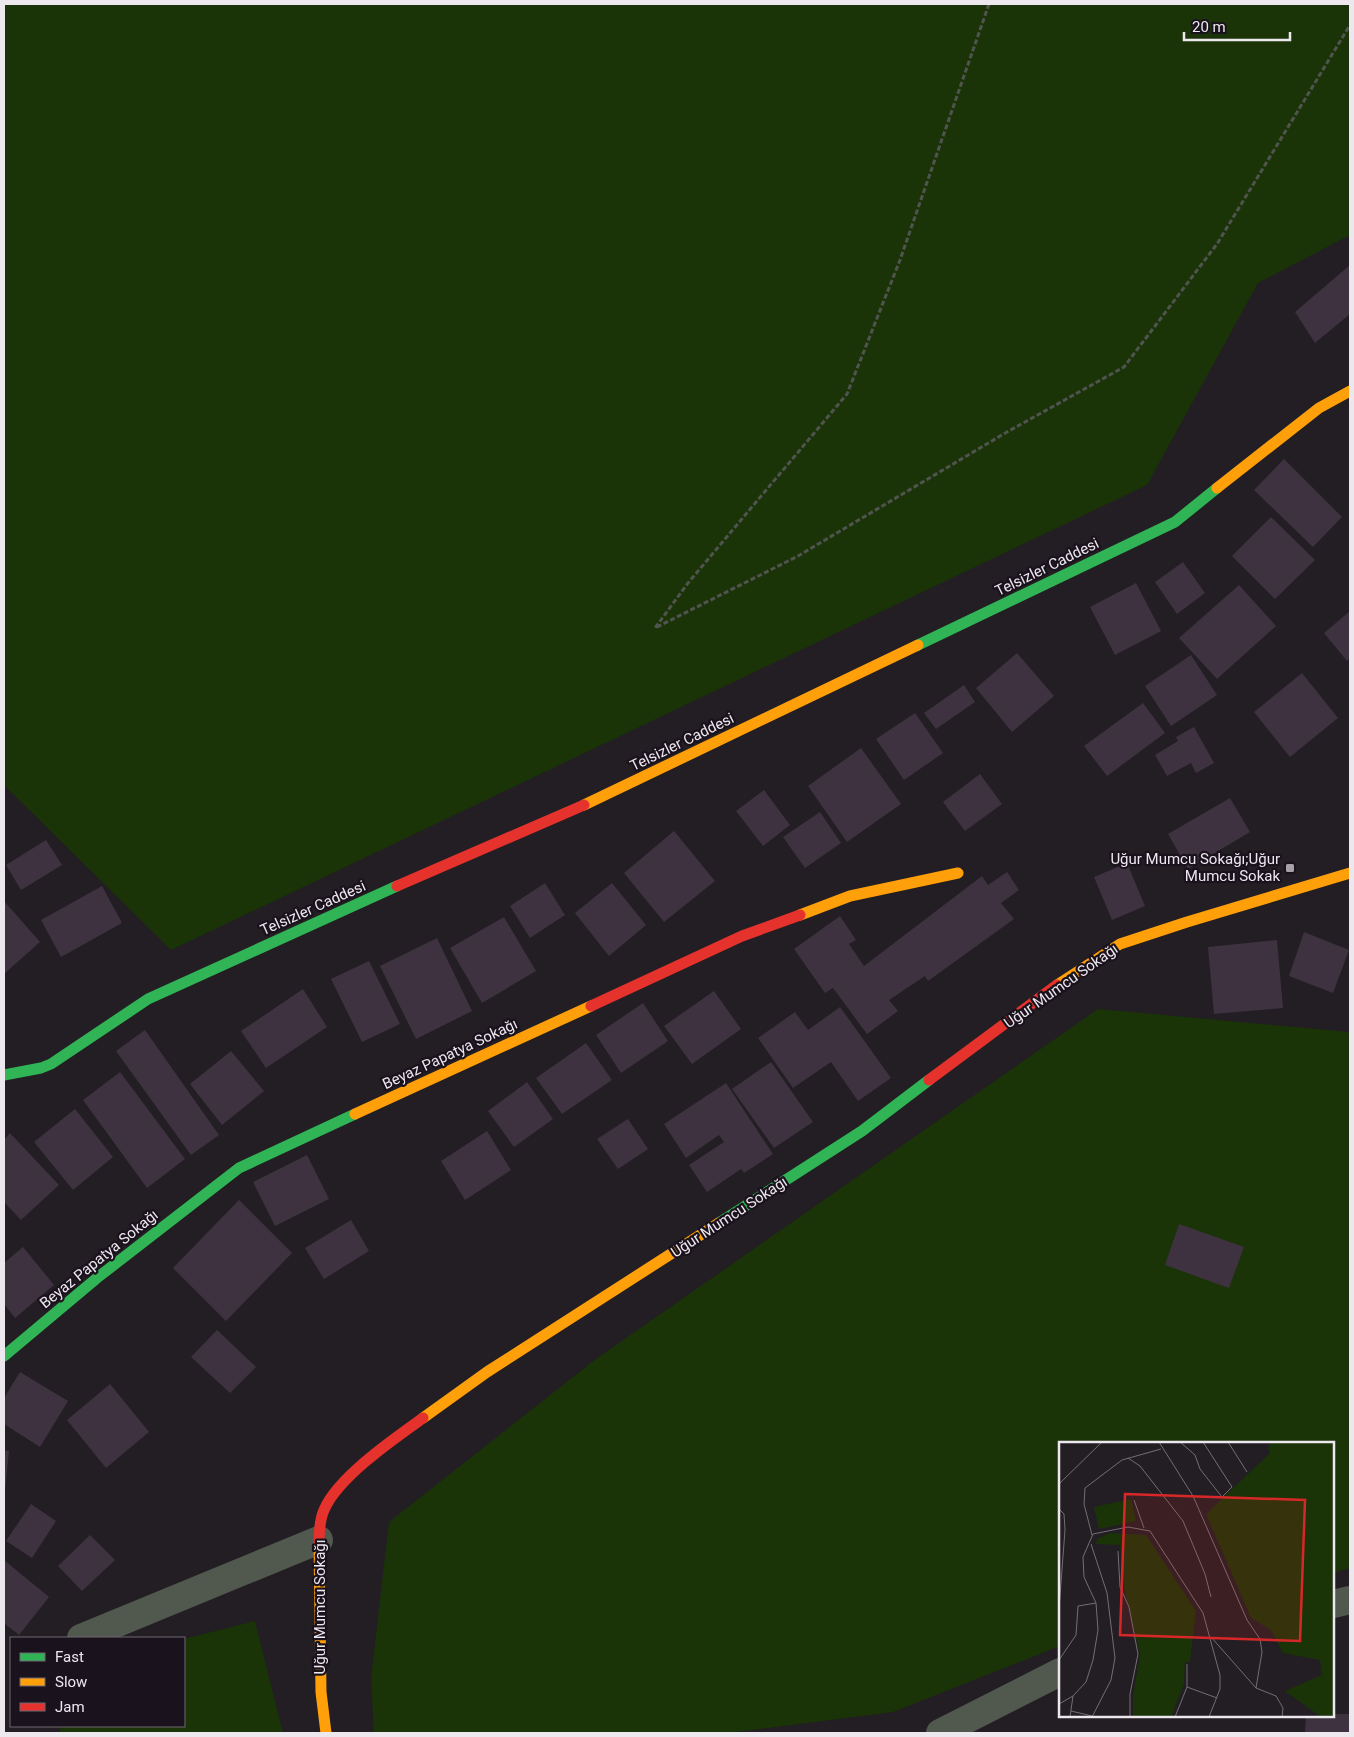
<svg xmlns="http://www.w3.org/2000/svg" width="1354" height="1737" font-family="Roboto,sans-serif">
<style>
.green{fill:#1a3408}
.building{fill:#3e3241}
.lines{fill:none;stroke-linecap:round;stroke-linejoin:round}
.path{stroke:#50544e;stroke-width:3;stroke-dasharray:5 2.5;stroke-linecap:butt}
.street{stroke:#51584e;stroke-width:28}
.fast{stroke:#30b455;stroke-width:11}
.slow{stroke:#ff9f0a;stroke-width:11}
.jam{stroke:#e5322d;stroke-width:11}
.poi-dot{fill:#a6a1a7;stroke:#1a121c;stroke-width:2}
.labels{text-anchor:middle;dominant-baseline:central;stroke-width:4.5;stroke-linejoin:round;paint-order:stroke}
.street-label{font-size:15px;fill:#ede7ee;stroke:#1a121c}
.poi-label{font-size:15px;fill:#ede7ee;stroke:#1a121c;text-anchor:end}
.inset-road{fill:none;stroke:#736e74;stroke-width:1}
.view{fill:#d62828;fill-opacity:0.15;stroke:#d62828;stroke-width:2.5}
.inset-edge{fill:none;stroke:#ede7ee;stroke-width:2.5}
</style>
<rect width="100%" height="100%" fill="#221e23"/>
<!-- green -->
<path class="green" d="M4,4H1350V235L1258,283L1147,485L171,950L4,785Z
M1098,1009L1350,1032V1568L1333,1573V1443H1060V1646L893,1712L728,1733H374L371,1678L389,1522L596,1359Z
M255,1621L283,1733H61L59,1726H184V1639Z"/>
<!-- building -->
<path class="building" d="M1350,265V314L1315,343L1295,312Z
M1284,459L1342,517L1313,547L1254,490Z
M1271,517L1315,560L1275,599L1232,556Z
M1183,562L1205,593L1177,614L1155,582Z
M1136,583L1161,631L1115,655L1090,607Z
M1239,585L1276,626L1217,679L1179,638Z
M1350,611V658L1347,661L1324,633Z
M1017,653L1054,696L1012,732L976,688Z
M1191,655L1217,695L1171,726L1145,686Z
M1302,673L1338,718L1290,757L1254,712Z
M964,685L975,702L936,729L924,713Z
M1143,703L1165,733L1107,776L1084,746Z
M915,713L943,753L904,780L876,739Z
M1194,727L1214,763L1196,773L1191,763L1167,776L1155,755L1178,741L1176,737Z
M861,748L901,804L847,842L808,786Z
M980,774L1002,804L965,831L943,802Z
M764,790L790,825L763,846L736,811Z
M1230,798L1250,832L1188,869L1168,834Z
M820,812L841,843L805,868L783,837Z
M674,831L715,881L664,922L624,873Z
M46,840L62,865L21,890L6,865Z
M1127,863L1145,906L1112,920L1094,877Z
M1007,872L1019,890L1001,903L1014,919L928,981L925,976L889,1000L898,1011L867,1034L833,988L825,993L794,949L840,916L856,940L849,944L864,966L982,876L988,885Z
M545,883L565,915L530,938L510,906Z
M612,883L646,925L609,956L575,913Z
M102,886L122,923L61,957L41,920Z
M4,901L40,942L4,974Z
M504,917L536,971L482,1003L450,948Z
M1304,932L1349,950L1333,993L1289,976Z
M437,938L472,1011L416,1039L380,966Z
M1277,940L1283,1008L1214,1014L1208,947Z
M369,961L400,1024L362,1042L331,979Z
M303,989L327,1027L266,1068L241,1031Z
M714,991L741,1029L692,1064L664,1026Z
M643,1003L668,1041L621,1073L596,1035Z
M840,1007L891,1078L858,1101L831,1062L793,1088L758,1038L795,1012L808,1030Z
M145,1030L219,1135L191,1155L116,1051Z
M586,1043L612,1080L562,1114L536,1078Z
M231,1051L264,1091L222,1125L190,1084Z
M771,1062L813,1122L774,1148L732,1089Z
M120,1072L185,1159L147,1188L83,1100Z
M527,1082L553,1119L514,1147L488,1111Z
M726,1083L773,1154L744,1173L741,1169L707,1192L689,1165L724,1142L719,1135L686,1158L664,1124Z
M75,1109L113,1157L73,1190L34,1142Z
M628,1119L648,1149L618,1169L597,1139Z
M487,1131L511,1170L465,1200L441,1161Z
M10,1133L59,1185L21,1220L4,1202V1140Z
M307,1155L329,1199L275,1226L253,1182Z
M239,1200L292,1253L226,1321L173,1268Z
M351,1220L369,1251L324,1279L305,1248Z
M1179,1224L1244,1247L1229,1288L1165,1265Z
M23,1247L54,1285L15,1318L4,1304V1263Z
M217,1330L256,1367L230,1393L191,1357Z
M20,1372L68,1401L40,1447L4,1424V1398Z
M110,1384L149,1432L106,1468L67,1420Z
M4,1450L9,1451L5,1490H4Z
M31,1504L56,1521L32,1558L6,1541Z
M90,1535L115,1560L82,1591L58,1566Z
M4,1560L49,1597L19,1635L4,1623Z
M1333,1714H1350V1733H1305L1306,1716H1333Z"/>
<g class="lines">
<!-- path -->
<path class="path" d="M989,4L900,260L847,394L688,583L655,628L798,556L1007,432L1124,367L1217,244L1350,25"/>
<!-- street -->
<path class="street" d="M1333,1604L1350,1600
M81,1638L319,1540
M940,1733L1060,1672"/>
<!-- fast -->
<path class="fast" d="M918,645L1175,522L1217,488
M4,1075L41,1068L51,1064L148,999L397,886
M719,1223L862,1131L929,1080
M4,1356L97,1278L239,1168L355,1114"/>
<!-- slow -->
<path class="slow" d="M1217,488L1319,408L1350,391
M584,805L918,645
M800,915L850,896L958,873
M1057,985L1120,944L1187,922L1350,873
M355,1114L591,1006
M423,1418L487,1372L719,1223
M319,1544L321,1692L326,1733"/>
<!-- jam -->
<path class="jam" d="M397,886L584,805
M591,1006L742,936L800,915
M929,1080L1057,985
M319,1544C319,1534 320,1519 324,1510C338,1477 395,1438 423,1418"/>
</g>
<!-- markers -->
<rect class="poi-dot" x="1285" y="863" width="10" height="10" rx="2.5"/>
<g class="labels">
<!-- street labels -->
<g class="street-label">
<text transform="translate(1047 567) rotate(-26)">Telsizler Caddesi</text>
<text transform="translate(682 742) rotate(-26)">Telsizler Caddesi</text>
<text transform="translate(313 908) rotate(-24)">Telsizler Caddesi</text>
<text transform="translate(1061 986) rotate(-35)">Uğur Mumcu Sokağı</text>
<text transform="translate(450 1054) rotate(-25)">Beyaz Papatya Sokağı</text>
<text transform="translate(729 1217) rotate(-33)">Uğur Mumcu Sokağı</text>
<text transform="translate(99 1259) rotate(-39)">Beyaz Papatya Sokağı</text>
<text transform="translate(320 1607) rotate(-90)">Uğur Mumcu Sokağı</text>
</g>
<!-- poi labels -->
<g class="poi-label">
<text x="1280" y="859">Uğur Mumcu Sokağı;Uğur<tspan x="1280" dy="17">Mumcu Sokak</tspan></text>
</g>
</g>
<!-- overview -->
<g transform="translate(1059 1442)">
<rect width="275" height="275" fill="#221e23"/>
<path d="M212,0H275V275H262L226,249L263,233L261,218L224,211L212,188L192,176L147,72L211,11L209,6ZM72,57L77,79L40,87L35,65ZM51,91L87,93L137,169L131,220H126L125,242L112,275H74V254L81,212L65,145L61,103L37,102L38,97Z" fill="#1a3408"/>
<path class="inset-road" d="M100,0L134,54L188,178L201,197L203,210L197,246M121,0L136,13L141,27L163,55L173,45L144,0M169,0L188,30M69,16L81,24L124,79L146,132L152,155M0,42L43,0M75,58L85,86M0,67L5,72L6,88L0,167M33,93L25,62L26,46L63,18L102,7M32,102L48,151L56,216L52,238L33,275M59,109L61,145L70,165L79,212L71,252V275M152,195L197,246L217,254L224,266L223,275M0,218L17,193L19,164L37,161M128,245L158,256M0,262L14,254M12,269L33,274M11,275L14,254L27,240L34,218L39,188L37,161L25,135L24,115L34,92L69,85L91,89L144,171L161,233V247L150,275M116,275L128,245V222"/>
<path class="view" d="M66,52L246,58L241,199L61,193Z"/>
<rect width="275" height="275" class="inset-edge"/>
</g>
<!-- border -->
<rect width="1354" height="1737" fill="none" stroke="#ede7ee" stroke-width="10"/>
<!-- legend -->
<rect x="10" y="1637" width="175" height="90" fill="#1a121c" stroke="#6e6770"/>
<rect x="20" y="1653" width="25" height="8" fill="#30b455" stroke="#6e6770"/>
<text x="55" y="1662" font-size="15" fill="#ede7ee">Fast</text>
<rect x="20" y="1678" width="25" height="8" fill="#ff9f0a" stroke="#6e6770"/>
<text x="55" y="1687" font-size="15" fill="#ede7ee">Slow</text>
<rect x="20" y="1703" width="25" height="8" fill="#e5322d" stroke="#6e6770"/>
<text x="55" y="1712" font-size="15" fill="#ede7ee">Jam</text>
<!-- scale -->
<path d="M1184 32v8h106v-8" fill="none" stroke="#ede7ee" stroke-width="2.5"/>
<text x="1192" y="32" font-size="15" fill="#ede7ee" stroke="#1a121c" stroke-width="4" paint-order="stroke">20 m</text>
</svg>
